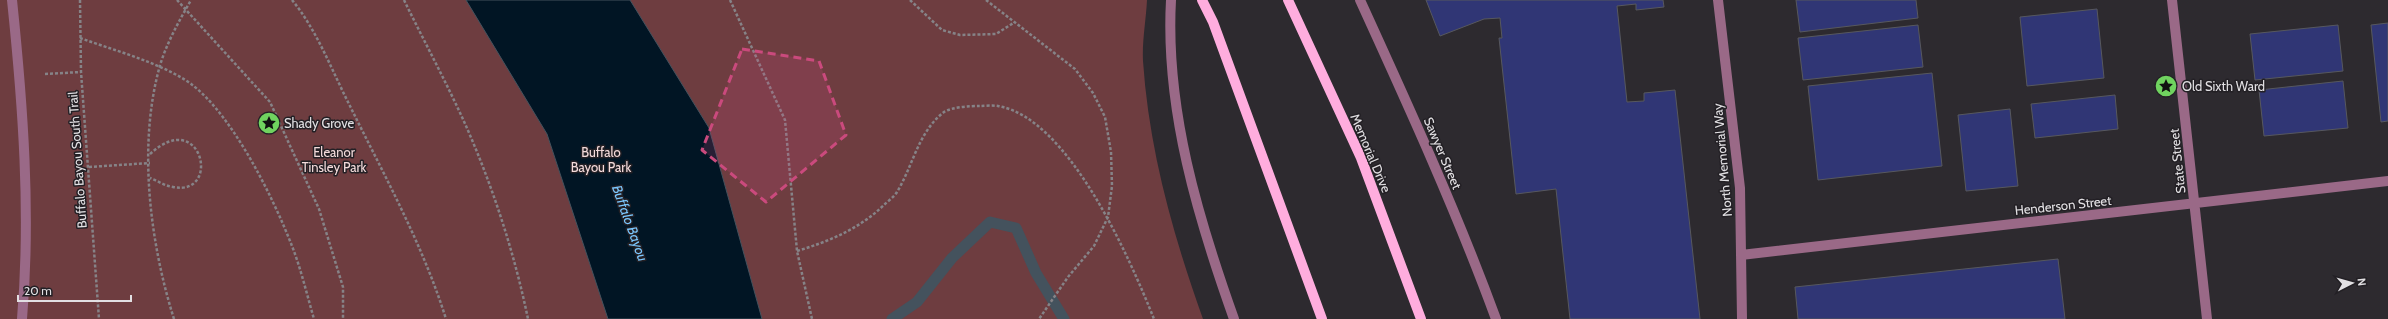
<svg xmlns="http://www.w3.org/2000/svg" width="2388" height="319" font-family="Cabin,sans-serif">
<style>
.green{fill:#6e3d40}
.water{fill:#011524;stroke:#44525d}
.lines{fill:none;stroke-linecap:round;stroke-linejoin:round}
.stream{stroke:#44525d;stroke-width:11}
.building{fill:#303675;stroke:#57585e}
.path{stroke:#868387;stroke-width:2.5;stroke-dasharray:3 2;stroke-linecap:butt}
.minor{stroke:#9a6987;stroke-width:10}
.major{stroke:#ffadde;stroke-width:10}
.marked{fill:#ca4a7d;fill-opacity:0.2;stroke:#ca4a7d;stroke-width:3;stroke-dasharray:8 5;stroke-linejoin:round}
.labels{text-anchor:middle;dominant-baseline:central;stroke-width:3;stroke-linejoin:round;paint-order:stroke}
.poi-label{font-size:13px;fill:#e2e0e3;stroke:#232025;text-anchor:start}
.park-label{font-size:13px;fill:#f4dbdb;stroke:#232025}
.street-label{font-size:13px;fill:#e2e0e3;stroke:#232025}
.water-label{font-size:14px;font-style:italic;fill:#7bc7fe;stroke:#232025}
</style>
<rect width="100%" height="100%" fill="#2d2a2f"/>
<!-- green -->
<path class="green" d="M0,0H1147C1146,20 1142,41 1143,61C1149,150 1173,235 1203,319H0Z"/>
<!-- water -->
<path class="water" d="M466,0H630L709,128L762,319H608L547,134Z"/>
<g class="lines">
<!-- stream -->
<path class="stream" d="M892,319L917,302L952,258L990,222L1016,228L1036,273L1064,319"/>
</g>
<!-- building -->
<path class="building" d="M1426,0H1663L1664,7L1636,10V4L1617,6L1627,102L1644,101V93L1675,90L1700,319H1570L1556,189L1516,194L1499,38H1502L1500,18L1484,19L1440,36Z
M1796,0H1916L1918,18L1800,32Z
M2097,9L2104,78L2027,86L2020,17Z
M2388,23V121L2381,122L2371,25Z
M1918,25L1923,67L1803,80L1798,38Z
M2338,25L2343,71L2255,80L2250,34Z
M1932,73L1942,166L1818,180L1808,86Z
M2343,81L2348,128L2264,136L2259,90Z
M2115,95L2118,129L2035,138L2031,104Z
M2010,109L2018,186L1966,191L1958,115Z
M2058,259L2065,319H1798L1795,287Z"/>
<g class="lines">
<!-- path -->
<path class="path" d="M80,0L81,72L99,319
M177,0L270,102L319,209L343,287V319
M292,0C317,30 332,71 350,106C384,175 423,245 446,319
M404,0C423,39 444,78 462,117C491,181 514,251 528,319
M730,0L785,120L797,251L812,319
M910,0L942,30L960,35L996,34L1015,22
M986,0L1075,69L1093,93L1105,117L1111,152L1112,186L1108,217L1094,246L1068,277L1039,319
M80,38C113,50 151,60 182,78C228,104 273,197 292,246C301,269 307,295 314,319
M45,74L81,72
M150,154C202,106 222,197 173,187C165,186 158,181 150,178
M89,167L150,163
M797,251C830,241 859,229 884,205C888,201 894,197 897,192C913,166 918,132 944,112C952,107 970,106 980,106C985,106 992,105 998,106C1069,118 1130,259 1154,319
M174,319C150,243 138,147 159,69C165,46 179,21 191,0"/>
<!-- minor -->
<path class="minor" d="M12,0C23,106 31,213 22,319
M1171,0C1165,109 1198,218 1234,319
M1360,0C1408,105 1456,210 1496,319
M1718,0L1740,188L1742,319
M2172,0L2207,319
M1741,255L2388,181"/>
<!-- major -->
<path class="major" d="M1202,0L1213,22L1322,319
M1288,0L1361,158L1421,319"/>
</g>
<!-- marked area -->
<path class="marked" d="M742,49L819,61L846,135L766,202L702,150Z"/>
<!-- icons -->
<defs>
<g id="sight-disc" transform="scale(1.15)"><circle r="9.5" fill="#70d35f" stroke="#232025"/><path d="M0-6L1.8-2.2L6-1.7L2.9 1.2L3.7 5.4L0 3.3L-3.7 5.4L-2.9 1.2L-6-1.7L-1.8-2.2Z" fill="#111"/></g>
</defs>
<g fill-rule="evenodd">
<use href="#sight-disc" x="2166" y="86"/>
<use href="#sight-disc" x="269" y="123"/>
</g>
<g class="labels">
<!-- poi labels -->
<g class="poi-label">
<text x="2182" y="86">Old Sixth Ward</text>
<text x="284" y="123">Shady Grove</text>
</g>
<!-- park labels -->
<g class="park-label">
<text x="334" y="152">Eleanor<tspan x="334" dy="15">Tinsley Park</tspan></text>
<text x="601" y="152">Buffalo<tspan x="601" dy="15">Bayou Park</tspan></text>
</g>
<!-- street labels -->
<g class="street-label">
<text transform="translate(1371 153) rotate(67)">Memorial Drive</text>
<text transform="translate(1443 153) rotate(67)">Sawyer Street</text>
<text transform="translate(77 160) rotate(-94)">Buffalo Bayou South Trail</text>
<text transform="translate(1722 160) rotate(-95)">North Memorial Way</text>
<text transform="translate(2177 161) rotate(-96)">State Street</text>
<text transform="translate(2063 205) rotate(-6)">Henderson Street</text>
</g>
<!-- water labels -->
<g class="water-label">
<text transform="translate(630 223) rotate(70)">Buffalo Bayou</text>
</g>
</g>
<!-- north arrow -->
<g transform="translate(2352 283) rotate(84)" stroke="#232025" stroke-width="3" paint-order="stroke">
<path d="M0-3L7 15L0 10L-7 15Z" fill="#e2e0e3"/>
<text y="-6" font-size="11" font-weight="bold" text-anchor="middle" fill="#e2e0e3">N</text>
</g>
<!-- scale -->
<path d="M18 295v6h113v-6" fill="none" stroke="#e2e0e3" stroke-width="2"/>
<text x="24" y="295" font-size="12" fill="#e2e0e3" stroke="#232025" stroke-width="3" paint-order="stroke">20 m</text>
</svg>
